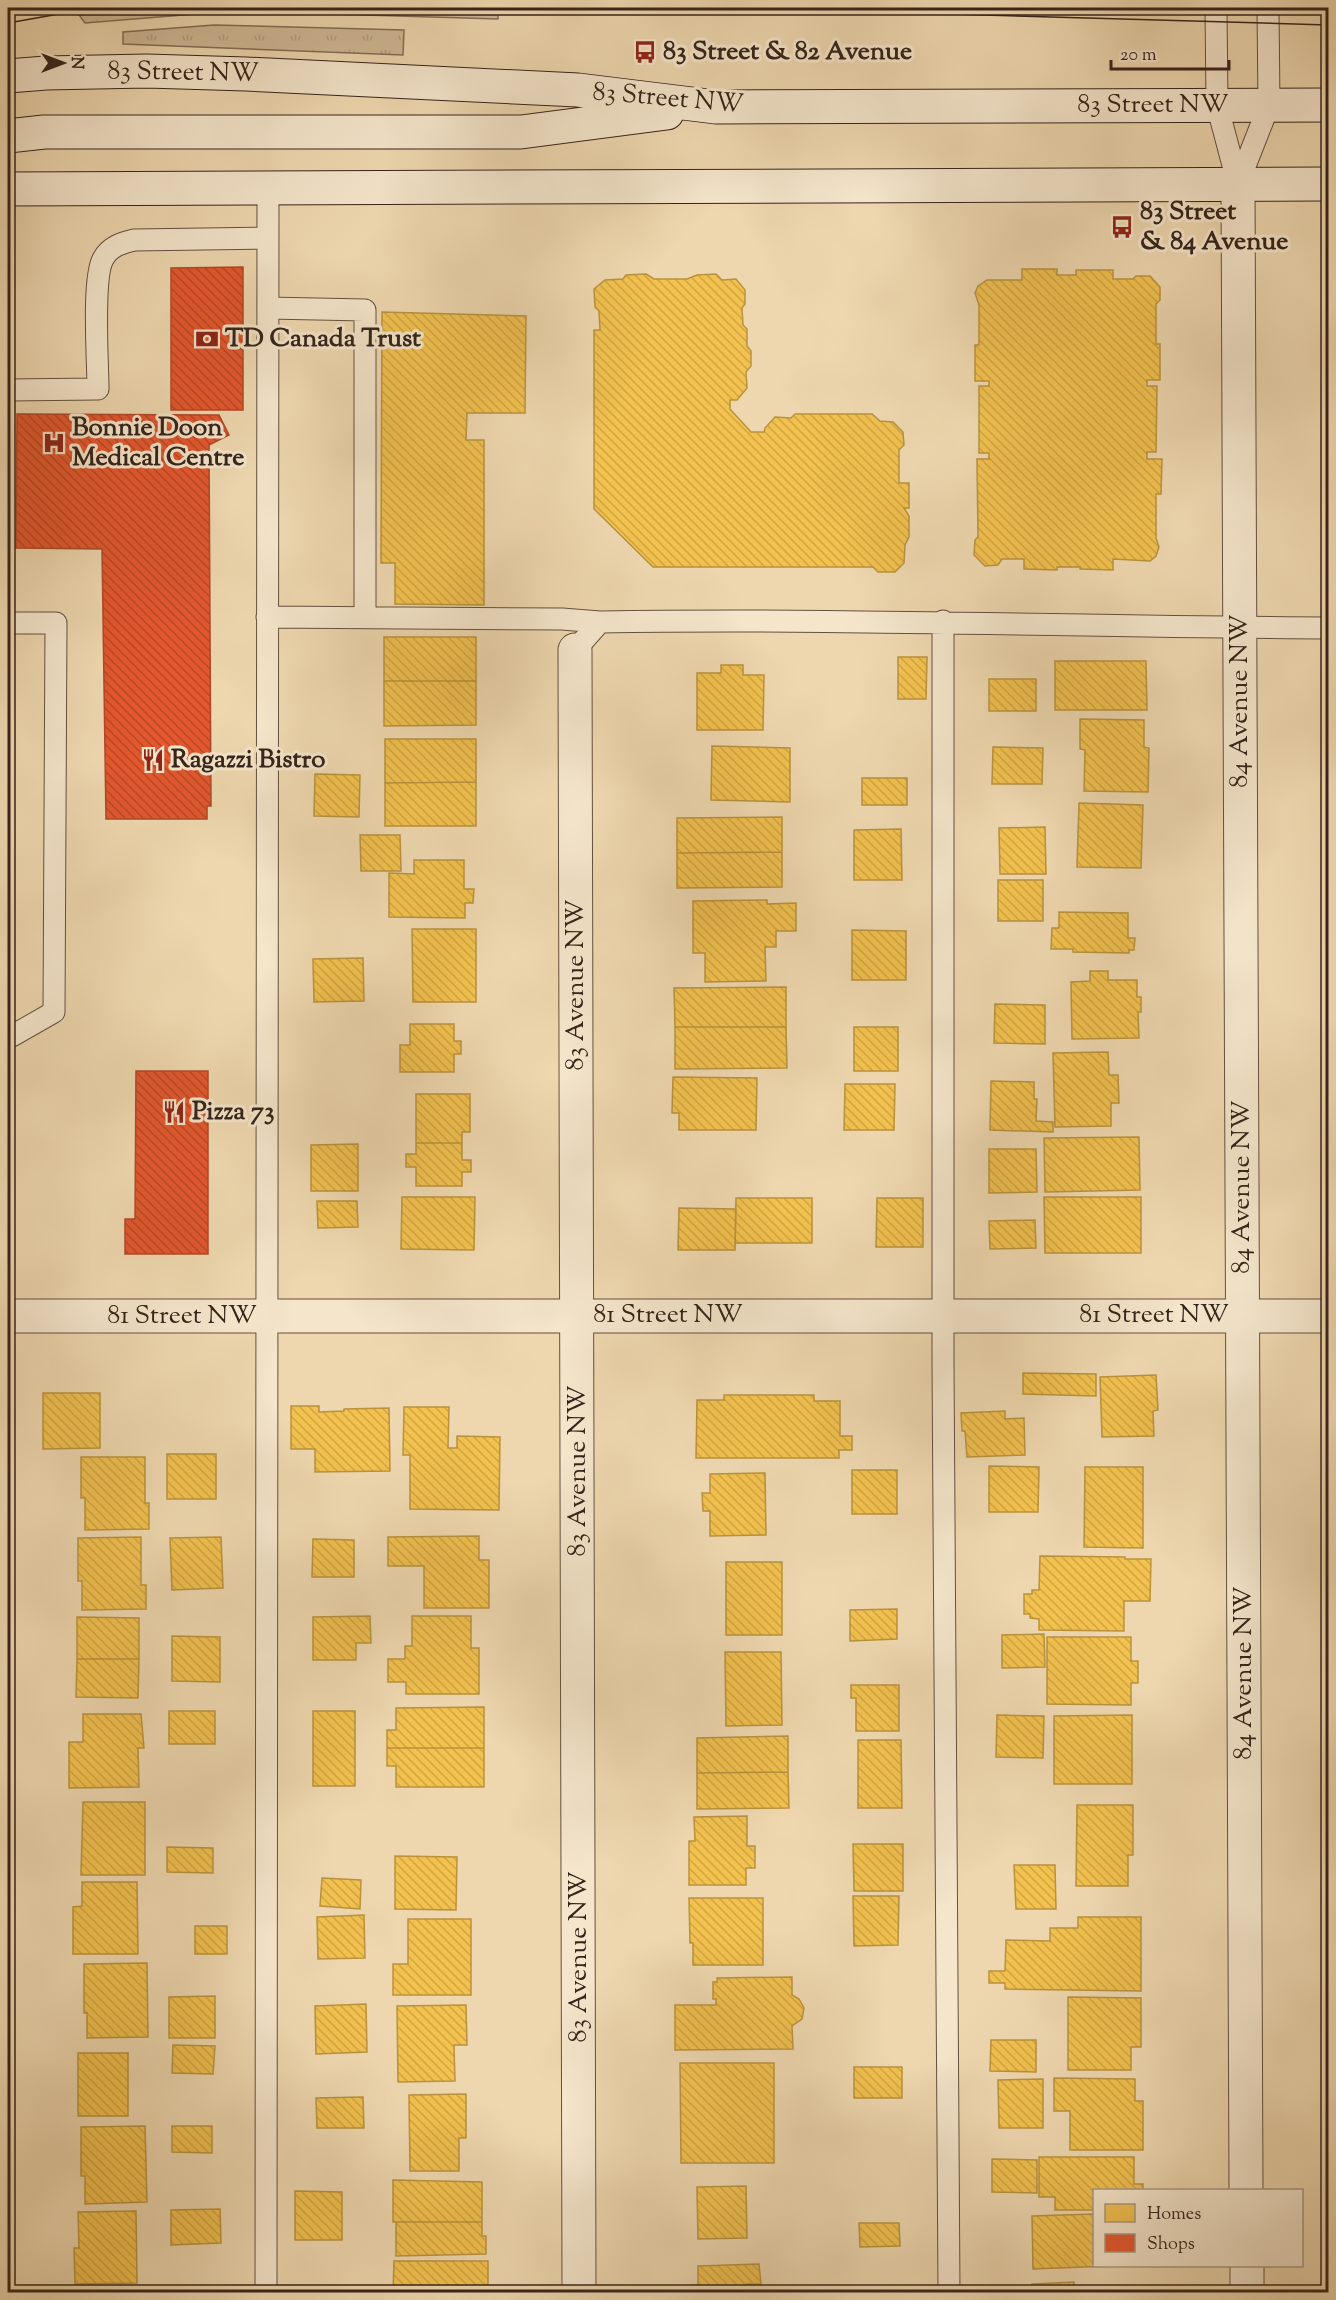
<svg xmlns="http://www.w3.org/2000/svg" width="1336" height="2300" font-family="'Sorts Mill Goudy',serif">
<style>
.grass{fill:url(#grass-tufts);stroke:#826e58;stroke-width:1.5}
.homes{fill:url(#homes-back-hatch);stroke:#b9923e;stroke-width:1.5}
.shops{fill:url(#shops-back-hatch);stroke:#b04828;stroke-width:1.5}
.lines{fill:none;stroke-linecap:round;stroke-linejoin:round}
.service-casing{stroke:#63513f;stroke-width:23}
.minor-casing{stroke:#63513f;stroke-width:35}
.secondary-casing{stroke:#35241a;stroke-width:35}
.service{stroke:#f4e5cb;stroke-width:21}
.minor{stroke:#f4e5cb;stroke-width:33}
.secondary{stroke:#f4e5cb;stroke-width:33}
.tram{stroke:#35241a;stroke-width:1.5}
.labels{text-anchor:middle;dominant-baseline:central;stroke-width:6;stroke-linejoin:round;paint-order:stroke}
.poi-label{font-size:26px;font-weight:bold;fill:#35241a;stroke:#f4e5cb;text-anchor:start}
.street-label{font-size:26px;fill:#35241a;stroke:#f4e5cb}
</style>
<defs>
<pattern id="grass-tufts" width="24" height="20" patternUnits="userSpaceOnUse" patternTransform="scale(1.5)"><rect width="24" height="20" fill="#cfb996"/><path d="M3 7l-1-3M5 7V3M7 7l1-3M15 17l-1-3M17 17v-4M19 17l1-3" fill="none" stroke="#b29f81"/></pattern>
<pattern id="homes-back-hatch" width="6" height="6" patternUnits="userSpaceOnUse" patternTransform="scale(1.5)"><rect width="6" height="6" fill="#f2c14e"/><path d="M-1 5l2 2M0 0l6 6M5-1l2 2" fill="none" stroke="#d0a644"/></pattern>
<pattern id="shops-back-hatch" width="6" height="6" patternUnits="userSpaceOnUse" patternTransform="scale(1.5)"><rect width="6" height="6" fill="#e4572e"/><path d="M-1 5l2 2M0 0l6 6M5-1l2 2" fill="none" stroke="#ba4826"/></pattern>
</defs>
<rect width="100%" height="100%" fill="#eed7af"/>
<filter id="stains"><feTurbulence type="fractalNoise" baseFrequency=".00333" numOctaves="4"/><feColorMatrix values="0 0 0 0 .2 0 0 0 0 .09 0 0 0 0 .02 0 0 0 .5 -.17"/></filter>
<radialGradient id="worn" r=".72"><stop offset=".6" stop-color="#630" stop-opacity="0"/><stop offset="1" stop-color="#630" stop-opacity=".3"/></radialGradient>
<!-- grass -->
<path class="grass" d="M141,8H498V19L233,11L85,23L79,15Z
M214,25L404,30L403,55L123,44V32Z"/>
<!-- homes -->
<path class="homes" d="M1022,269H1057V275H1076V270H1113V279H1133L1136,276H1150L1160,287V300L1156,304V344H1160V380H1147V386H1157L1156,452H1147V459H1162L1161,494H1156V538L1159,547L1156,556L1150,561L1113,559V570L1080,569V567H1057V570L1024,569V559H1002L998,565L985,566L974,555L975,540L978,537L977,459H989V453H979V386H989V381H975V345H979V305L975,293L978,286L987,280H1022Z
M646,274L654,279H687L697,275L716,274L722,280L736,279L745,290V304L742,308L743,325L747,329V346L751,351V366L746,372L747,388L737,400H730V409L751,432H764L765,428L775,417L791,418L795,414H872L880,421L893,422L903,432L904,445L899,450V483H909V508H904L909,516V537L905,545L904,563L895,572H878L873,567H653L594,509V330H600L599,311L595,307L594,289L605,280L623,279L626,275Z
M382,312L526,316L525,413H467L466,440H484V605L395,604V563H381Z
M384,637H476V681H384Z
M898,657H927L926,699H898Z
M1055,661H1146L1147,710H1055Z
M721,665H743V675H764L763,730H697V673H721Z
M989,679H1036V711H989Z
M384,681H476V725L384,726Z
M1080,719L1144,720V747L1149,748L1148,792L1084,791L1085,750L1080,749Z
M385,739H476V782L385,783Z
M712,746L790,748V802L711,800Z
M993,747L1043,748L1042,784H992Z
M315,774L360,775L359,817L314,816Z
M862,778H907V805H862Z
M476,782V826H385V783Z
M1079,803L1143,805L1141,868L1077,867Z
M782,817V852L677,853V818Z
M1045,827L1046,874H1000L999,828Z
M901,829L902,880H854V830Z
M360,835H400L401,871H361Z
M782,852V887L677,888V853Z
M414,860H464V889H474L473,903H465V918L389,917V873L414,874Z
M998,880H1043V921H998Z
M767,900V904L796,903V931H776V947H765L766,981L705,982V953H693V901Z
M1059,912L1128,913V938H1135L1134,950H1129V953L1073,952V949H1051L1052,928H1059Z
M412,929H476V1002H413Z
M852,930L906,931V980H852Z
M363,958L364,1001L314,1002L313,959Z
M1090,971H1108V980H1137V997H1141V1012H1138L1139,1038L1072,1039L1071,982L1090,981Z
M786,987V1027H675L674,988Z
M995,1004L1045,1005V1044L994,1043Z
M410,1024H454V1041H461V1054H454V1072H400V1045H410Z
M675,1027H786L787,1068L675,1069Z
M854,1027H898V1071H854Z
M1108,1052L1109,1075H1118L1119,1103H1111V1126L1055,1127L1053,1053Z
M673,1077L757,1078L756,1130H679V1113H672Z
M991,1081L1034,1082V1099H1037L1036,1121L1053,1122V1132L990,1130Z
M845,1084H895L894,1130H844Z
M416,1094H470V1132H462V1143H416Z
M1139,1137L1140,1190L1045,1192L1044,1138Z
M416,1143H462V1160H471V1172H462V1186H416V1167H406V1154H416Z
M358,1144V1191H311V1145Z
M989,1149H1036L1037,1192L989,1193Z
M402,1197H475L474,1250L401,1249Z
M1044,1197H1141V1253H1045Z
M736,1198H812V1243H735Z
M877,1198H923V1247H876Z
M317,1201H357L358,1227L318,1228Z
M679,1208L736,1209L735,1250H678Z
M1035,1220L1036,1248L990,1249L989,1221Z
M1023,1373L1096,1374V1396L1023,1394Z
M1156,1375L1158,1410L1153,1411L1154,1436L1102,1437L1100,1377Z
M43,1393H100V1448L43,1449Z
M724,1395H814V1401H840V1436H852V1450H839V1458H696L697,1400H724Z
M291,1406H319V1412L344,1411V1409L389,1408L390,1471L315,1472V1449H291Z
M404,1407H449L448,1448H457V1436L500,1437L499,1510L410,1509V1455H403Z
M1005,1411V1419L1024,1418L1025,1455L967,1457L965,1431H962L961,1413Z
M167,1454H216V1499H167Z
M81,1457H145V1503H149V1529L85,1530V1498H81Z
M989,1466L1039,1467L1038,1512H989Z
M1085,1467H1143V1548L1084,1547Z
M852,1470H897V1514H852Z
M765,1473L766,1535L710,1536V1511H703L702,1493H710V1474Z
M479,1536V1560H489V1608H424V1566H388V1537Z
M141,1537V1585H146V1609L82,1610V1581H78V1538Z
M221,1537L223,1588L172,1590L170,1538Z
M313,1539L354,1540V1577H312Z
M1040,1556L1125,1557V1559H1151L1150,1601H1124V1631L1039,1630V1619L1030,1618V1614H1024V1594H1032V1590H1039Z
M726,1562H782V1635H726Z
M897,1609V1639L850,1641V1610Z
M370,1616L371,1643H356V1660H313V1617Z
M412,1616H471V1648H479V1694H406V1682H388V1659H405V1646H412Z
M77,1617L139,1618V1659H77Z
M1044,1634L1045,1667L1002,1668V1635Z
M172,1636L220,1637V1682L172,1681Z
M1047,1637H1131V1661H1138V1683H1131V1705L1047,1704Z
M725,1652H781L782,1725L726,1726Z
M77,1659H139L138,1698L76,1697Z
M851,1685H899V1731H856V1698H851Z
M484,1707V1748H387V1730H396V1708Z
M169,1711H215V1744H169Z
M313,1711H355V1786H313Z
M83,1714H141L144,1748H138L139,1787L69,1788V1742H83Z
M997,1715L1044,1716L1043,1758L996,1757Z
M1132,1715V1784H1054V1716Z
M788,1736V1772L697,1773V1738Z
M858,1740H901L902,1808H858Z
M387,1748H484V1787H396V1766H387Z
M788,1772L789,1808L697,1809V1773Z
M83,1802H145V1875H81Z
M1077,1805H1133V1855H1128V1886H1076Z
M747,1816V1846H755V1868H746V1885H689V1841H695L694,1817Z
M853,1844H903V1891H854Z
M167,1847L213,1848V1873L167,1872Z
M395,1856L457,1857L456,1910L395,1909Z
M1014,1865H1055L1056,1909H1016Z
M322,1878L361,1880L360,1909L320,1906Z
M82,1882H137L138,1954H73V1907L82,1906Z
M853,1896H899L898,1945L854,1946Z
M689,1898H763V1965H693V1943H690Z
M364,1915L365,1958L318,1959L317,1917Z
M1078,1917H1141V1991L1005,1989V1983H989V1971H1005L1006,1940L1050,1941V1928H1078Z
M408,1919H471V1995H393V1964H408Z
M195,1926H227V1954H195Z
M147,1963L148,2037L87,2038V2013H84V1964Z
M792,1977V1995L799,1999L804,2008L802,2019L792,2026L793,2049L675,2050V2005H716V1999H713V1982H717V1978Z
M215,1996V2038H169V1997Z
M1068,1997L1141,1998V2047H1131V2070H1068Z
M366,2004L367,2052L316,2054L315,2006Z
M466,2005L467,2045H454L455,2081L398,2082L397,2006Z
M991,2040H1036V2072L990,2071Z
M173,2045L215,2046L213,2074L172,2073Z
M78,2053H128V2116H78Z
M680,2063H774V2163H681Z
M854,2067H902V2098H854Z
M1054,2078L1135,2079V2101H1143V2150H1070V2111H1054Z
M1043,2079V2128H999L998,2080Z
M466,2094V2138H459V2171H410L409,2095Z
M363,2097L364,2128H317L316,2098Z
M145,2126L147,2202L85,2204V2176H81V2127Z
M172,2126H212V2153L172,2152Z
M1039,2157H1134V2184H1143V2190H1094V2210H1055V2197H1039Z
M992,2159L1037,2160V2193L992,2192Z
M393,2180L482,2182V2222H393Z
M746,2186L747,2238L698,2239L697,2187Z
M295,2191L342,2192V2240H295Z
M220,2209L221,2243L171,2245V2210Z
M136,2211L137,2283L75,2284L74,2248H79L78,2212Z
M1094,2214V2266H1110L1033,2269L1032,2216Z
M396,2222H482V2236H486V2254L396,2256Z
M859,2223H899L900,2246L860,2247Z
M394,2261H488V2292H393Z
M759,2264L761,2284H747L748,2292H692L691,2285H698V2266Z
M1074,2282V2292H1032V2284Z
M852,2289H901V2292H852Z"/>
<!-- shops -->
<path class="shops" d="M243,267V410H171V268Z
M17,414L219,415L229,435L209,445L211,806H207V819H106L102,549L16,548Z
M136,1071H208V1254H125V1219H135Z"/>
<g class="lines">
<!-- service casing -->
<g class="service-casing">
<path id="service" d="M1216,8L1217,105L1238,184
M1238,184L1269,105L1268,8
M268,308L365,310V616
M8,390L98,389C98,362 92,279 103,259C110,246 122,243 134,240L268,238
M267,617L562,619L600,622
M943,621V1362L949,2292
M8,623H56L54,1012L12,1036H8
M575,650L600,622C843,618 1086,627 1328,628
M266,2292L268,187"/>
</g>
<!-- minor casing -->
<g class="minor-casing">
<path id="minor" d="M1238,184L1246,2190
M575,650L579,2292
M8,1316H1328
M1247,2266V2292"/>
</g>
<!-- secondary casing -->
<g class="secondary-casing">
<path id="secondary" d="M8,76L46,73L147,71L246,74L578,90L716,107L1328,105
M8,136L44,132H521L667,113
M8,189L1328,184"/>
</g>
<!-- service -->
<use href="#service" class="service"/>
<!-- minor -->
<use href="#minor" class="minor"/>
<!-- secondary -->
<use href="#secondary" class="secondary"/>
<!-- tram -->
<path class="tram" d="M745,8L1328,25
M8,23L93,8"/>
</g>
<!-- icons -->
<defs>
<g id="bus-bare" transform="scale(1.8)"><path d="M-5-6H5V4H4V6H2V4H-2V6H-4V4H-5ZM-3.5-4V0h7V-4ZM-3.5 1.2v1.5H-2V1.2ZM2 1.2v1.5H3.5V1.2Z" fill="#8f2418" stroke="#f4e5cb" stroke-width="2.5" paint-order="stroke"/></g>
<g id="bank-bare" transform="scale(1.8)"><path d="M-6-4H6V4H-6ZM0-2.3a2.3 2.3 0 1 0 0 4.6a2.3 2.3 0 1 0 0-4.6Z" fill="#8f2418" stroke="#f4e5cb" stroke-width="2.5" paint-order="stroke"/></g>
<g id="hospital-bare" transform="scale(1.8)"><path d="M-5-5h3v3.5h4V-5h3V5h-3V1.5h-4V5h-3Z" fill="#8f2418" stroke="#f4e5cb" stroke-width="2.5" paint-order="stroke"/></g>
<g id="restaurant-bare" transform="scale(1.8)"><path d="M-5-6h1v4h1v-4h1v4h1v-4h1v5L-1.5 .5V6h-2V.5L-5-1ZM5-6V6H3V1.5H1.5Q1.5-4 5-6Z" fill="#8f2418" stroke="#f4e5cb" stroke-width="2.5" paint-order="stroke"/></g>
</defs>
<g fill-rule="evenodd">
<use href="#bus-bare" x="645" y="52"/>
<use href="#bus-bare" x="1122" y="227"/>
<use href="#bank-bare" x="207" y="339"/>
<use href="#hospital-bare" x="54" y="443"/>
<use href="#restaurant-bare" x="153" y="760"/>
<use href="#restaurant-bare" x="174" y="1112"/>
</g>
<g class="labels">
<!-- poi labels -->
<g class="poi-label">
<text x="663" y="52">83 Street &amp; 82 Avenue</text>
<text x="1140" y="212">83 Street<tspan x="1140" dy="30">&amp; 84 Avenue</tspan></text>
<text x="225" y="339">TD Canada Trust</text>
<text x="72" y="428">Bonnie Doon<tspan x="72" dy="30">Medical Centre</tspan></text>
<text x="171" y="760">Ragazzi Bistro</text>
<text x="192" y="1112">Pizza 73</text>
</g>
<!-- street labels -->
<g class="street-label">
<text transform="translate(183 73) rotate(1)">83 Street NW</text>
<text transform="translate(668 99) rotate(5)">83 Street NW</text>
<text x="1153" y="105">83 Street NW</text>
<text transform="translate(1240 701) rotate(-90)">84 Avenue NW</text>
<text transform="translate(576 985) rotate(-90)">83 Avenue NW</text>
<text transform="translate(1242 1187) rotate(-90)">84 Avenue NW</text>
<text x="668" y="1315">81 Street NW</text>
<text x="1154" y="1315">81 Street NW</text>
<text x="182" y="1316">81 Street NW</text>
<text transform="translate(578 1471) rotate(-90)">83 Avenue NW</text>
<text transform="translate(1244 1673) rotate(-90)">84 Avenue NW</text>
<text transform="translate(579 1957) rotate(-90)">83 Avenue NW</text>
</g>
</g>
<!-- margin -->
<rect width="1336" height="2300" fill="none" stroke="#eed7af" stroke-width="30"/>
<rect x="9" y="9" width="1318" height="2282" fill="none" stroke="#35241a" stroke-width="3"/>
<rect x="15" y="15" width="1306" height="2270" fill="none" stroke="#35241a" stroke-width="1.5"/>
<!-- legend -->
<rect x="1093" y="2189" width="210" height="78" fill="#f4e5cb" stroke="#a89884" stroke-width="1.5"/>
<rect x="1105" y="2204" width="30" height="18" fill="#f2c14e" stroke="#a89884" stroke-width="1.5"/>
<text x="1147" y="2219" font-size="18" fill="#35241a">Homes</text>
<rect x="1105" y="2234" width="30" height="18" fill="#e4572e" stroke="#a89884" stroke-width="1.5"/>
<text x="1147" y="2249" font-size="18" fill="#35241a">Shops</text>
<!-- north arrow -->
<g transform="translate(63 63) rotate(90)" stroke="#f4e5cb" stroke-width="4.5" paint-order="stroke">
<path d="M0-4.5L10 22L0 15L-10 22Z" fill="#35241a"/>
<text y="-9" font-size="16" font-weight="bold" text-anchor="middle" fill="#35241a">N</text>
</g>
<!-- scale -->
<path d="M1111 60v9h118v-9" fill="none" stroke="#35241a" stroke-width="3"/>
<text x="1120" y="60" font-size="18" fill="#35241a" stroke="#f4e5cb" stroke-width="4.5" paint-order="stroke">20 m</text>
<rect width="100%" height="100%" filter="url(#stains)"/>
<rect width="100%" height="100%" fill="url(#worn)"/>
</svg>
